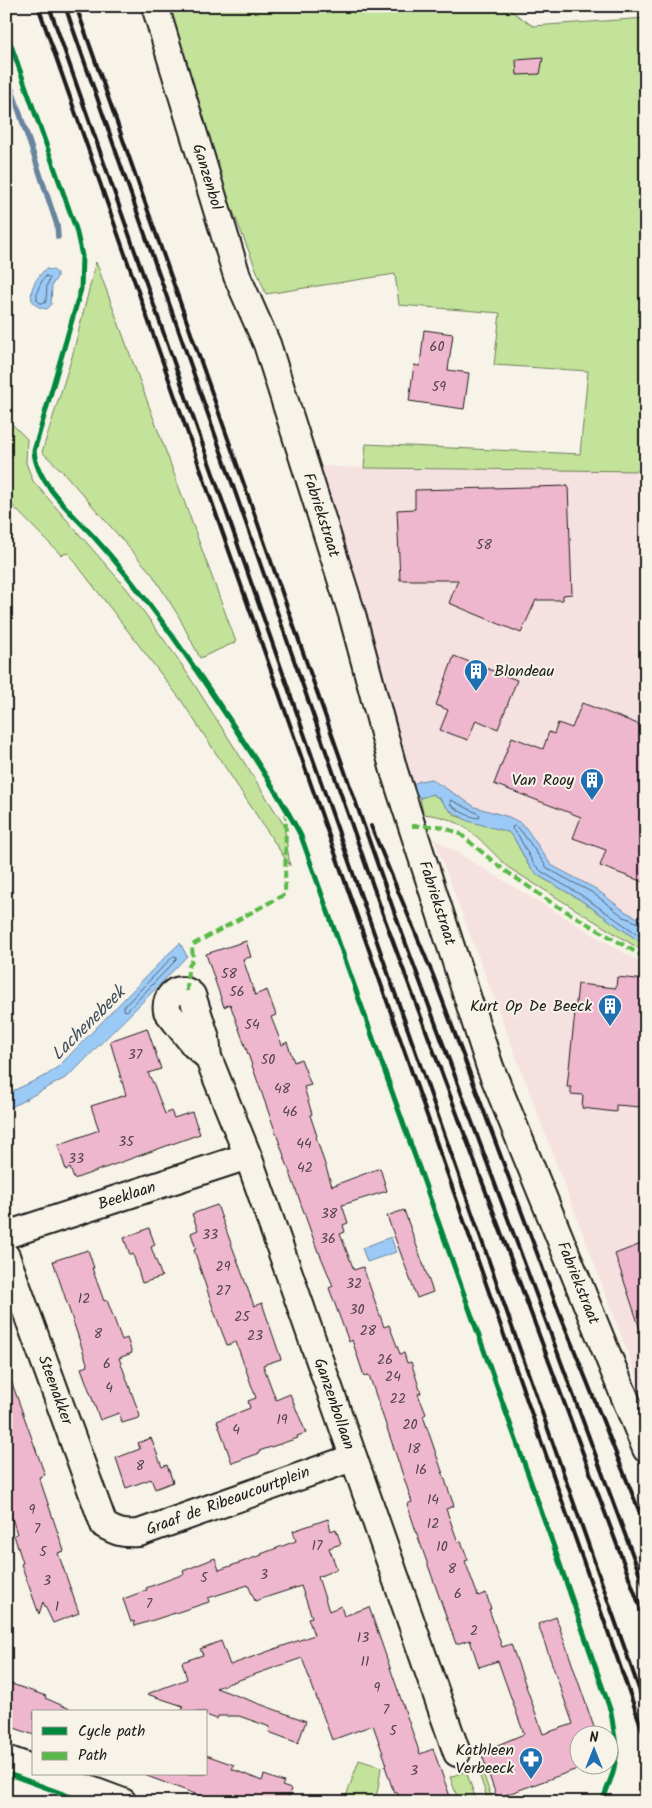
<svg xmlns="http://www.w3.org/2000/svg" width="652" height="1808" font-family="Kalam,sans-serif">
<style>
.built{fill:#f5e1e0}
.green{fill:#c3e29a;stroke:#707f5b}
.water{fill:#9ccaf7;stroke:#69849f}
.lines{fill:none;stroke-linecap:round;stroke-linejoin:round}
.shore{stroke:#4f6274;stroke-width:1}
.stream{stroke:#69849f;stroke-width:5.5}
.building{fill:#efb7cd;stroke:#1c1c1c}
.minor-casing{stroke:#1c1c1c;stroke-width:30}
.minor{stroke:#f7f3e8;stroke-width:26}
.rail{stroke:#1c1c1c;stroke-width:4}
.quiet{stroke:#58b947;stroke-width:4;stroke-dasharray:8 4;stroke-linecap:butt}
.cycleway-casing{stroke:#f7f3e8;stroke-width:8}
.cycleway{stroke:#00873e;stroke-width:5}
.labels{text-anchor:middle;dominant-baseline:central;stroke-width:4;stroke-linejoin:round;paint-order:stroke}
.number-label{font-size:14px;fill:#514348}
.street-label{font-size:16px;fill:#1c1c1c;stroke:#f7f3e8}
.poi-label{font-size:16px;fill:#1c1c1c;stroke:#f7f3e8;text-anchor:end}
.water-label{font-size:18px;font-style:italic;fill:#42505e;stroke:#f7f3e8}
</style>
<rect width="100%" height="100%" fill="#f7f3e8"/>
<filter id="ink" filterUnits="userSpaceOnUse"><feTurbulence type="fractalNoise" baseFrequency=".02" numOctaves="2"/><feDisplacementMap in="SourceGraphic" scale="10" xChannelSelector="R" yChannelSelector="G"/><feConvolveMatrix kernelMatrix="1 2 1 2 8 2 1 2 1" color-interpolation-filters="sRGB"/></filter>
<g filter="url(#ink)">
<!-- built -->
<path class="built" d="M312,466L364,468L646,471V922L626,912L596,889L551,865L526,829L519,822L509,817L475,807L462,800L434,780L411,785Z
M434,839L646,966V1401Z"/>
<!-- green -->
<path class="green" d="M151,6H504L533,26L646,18V471L364,468L366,444L580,454L588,371L494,365L500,313L399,305L395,274L266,294Z
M96,262L236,642L200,658L178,615L152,574L63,472L42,452L72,357Z
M6,418L27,439L26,463L33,481L127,589L178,659L284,825L290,866L181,700L68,553L61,555L6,499Z
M429,794C442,795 446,811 457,816C473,823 492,825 508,832L514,838L529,866L539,876L579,899L646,946V953L509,868C479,841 468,818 423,814L420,798Z
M359,1760L381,1767L378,1789L374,1802H344Z
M482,1770L492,1799L488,1800L478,1771Z
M466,1771L477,1802H459L450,1777Z"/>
<!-- water -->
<path class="water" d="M46,269L53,270L57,273V277L52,285L51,305L47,309C21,306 32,280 46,269Z
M431,779L475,807L509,817L519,822L526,828L551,865L596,889L626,912L646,922V946L579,899L539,876L529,866L514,838L508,832L468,821L448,809L440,799L433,794L420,798L411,785L420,781Z
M180,943L187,956C150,996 111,1032 74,1071L67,1077L6,1110V1094L47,1075L60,1065L166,956Z
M391,1237L396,1252L367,1262L362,1248Z"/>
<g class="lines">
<!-- shore -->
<path class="shore" d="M46,276L50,278L47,285L46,301L45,303H40L37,300C36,292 40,282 46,276Z
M451,800L479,814L480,817L478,818C467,816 458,811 450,804Z
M646,926L624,917L593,893L548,869L522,832L515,826L512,827V829L518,835L533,863L542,872L581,895L646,940
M174,956L177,957L176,960L127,1011L124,1010V1007Z"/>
<!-- stream -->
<path class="stream" d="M6,72L57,225L58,237"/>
</g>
<!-- building -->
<path class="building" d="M543,58L540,74L517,75L516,60Z
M424,330L453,334L448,370L469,373L464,409L409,401L414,365L420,366Z
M568,486L572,594L563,595V600H536L521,633L449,603L458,580H400L397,510L415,509V490Z
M454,656L517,680L498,729L476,720L468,740L440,730L448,710L436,705Z
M582,703L646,727V883L600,866L606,850L573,838L581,817L494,784L512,737L543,749L549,732L554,734L558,723L572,728Z
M246,941L251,957L243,959L255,995L267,990L276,1015L271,1017L282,1045L287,1042L294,1062L301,1059L311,1085L304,1087L312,1114L310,1115L317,1136L316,1137L332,1186L380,1168L387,1191L342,1205L348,1223L343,1225L345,1232L340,1234L354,1270L363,1267L384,1327L389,1325L400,1354L404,1353L407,1363L411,1362L421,1393L418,1394L426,1414L423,1416L454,1506L446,1509L458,1542L461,1541L468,1560L465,1561L478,1596L486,1593L491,1609H489L502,1647L511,1644L543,1734L573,1724L538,1624L556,1617L597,1736H580V1768L497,1798L481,1752L524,1734L498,1661L479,1667L470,1640L456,1644L418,1537L407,1504L412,1502L369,1375L364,1376L352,1340L349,1342L329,1288L333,1286L319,1252H318L243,1040L230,1004L224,1007L206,954Z
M617,977L646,980V1066L641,1107L616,1105V1112L582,1108L583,1095L571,1094V1087H567L578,984L616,988Z
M147,1028L161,1069L148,1073L154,1085L165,1114L171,1111L174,1118L192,1112L200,1134L74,1179L70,1168L66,1170L58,1145L99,1130L91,1106L126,1095L110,1041Z
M217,1205L254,1306L262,1303L281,1359L263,1365L276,1400L290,1394L306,1433L297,1436L298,1438L259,1451L260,1453L232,1463L217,1421L250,1408L248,1401L256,1398L236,1342L227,1345L214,1311L194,1250L196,1249L191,1233L198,1230L192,1214Z
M404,1210L433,1292L417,1298L387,1216Z
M149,1228L155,1245L151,1247L162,1277L142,1283L133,1254L130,1255L124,1238Z
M646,1242V1337L643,1338L615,1254Z
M88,1250L94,1268H92L104,1301L107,1300L122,1340L127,1338L132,1353L119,1358L140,1416L139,1418L122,1423L119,1413L100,1420L81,1368L88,1366L53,1261Z
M8,1372L45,1475L39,1477L64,1551L58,1553L79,1613L53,1623L43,1602L39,1614L21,1564L23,1563L14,1535L17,1534L6,1499V1373Z
M151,1438L162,1467L167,1465L173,1482L155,1489L151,1479L126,1488L116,1458L140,1449L138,1443Z
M328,1519L331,1531L336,1529L341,1544L329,1548L337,1569L318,1577L329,1611L341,1606L344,1616L369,1607L420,1754L433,1749L452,1802H400L397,1792L394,1793L385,1766L387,1765L373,1725L332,1740L302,1658L216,1688L306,1721L298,1743L269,1732L270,1727L239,1716H218L217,1719L206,1715V1712H182L183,1706L147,1694L187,1679L182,1662L203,1655L200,1649L221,1641L230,1665L314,1635L308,1618L312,1617L301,1586L255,1601L248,1585L208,1598L209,1602L135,1626L134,1621L131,1622L123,1599L147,1590L146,1588L184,1574L183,1571L215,1558L219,1570L262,1555L261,1554L296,1541L293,1531Z
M6,1682L46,1696L45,1698L77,1712H34V1735L6,1725Z
M206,1755L234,1765L232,1769L262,1781L264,1775L284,1782L282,1786L291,1789L287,1802H206V1798L147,1776V1774H206Z"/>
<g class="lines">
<!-- minor casing -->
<g class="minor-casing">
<path id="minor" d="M155,6L237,276L267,344L352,614L394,771L490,1067L646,1449
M208,1057L194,1045L167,1011C164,996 179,983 192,995L206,1038L208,1057L248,1156L457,1753
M6,1235L248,1156
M6,1256L104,1525C118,1533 123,1534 139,1533L352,1458
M6,1759L34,1769
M48,1774L123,1802"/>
</g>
<!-- minor -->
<use href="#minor" class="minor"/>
<!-- rail -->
<path class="rail" d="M38,6L646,1740
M49,6L646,1709
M65,6L385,920L646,1623
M76,6L396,917L646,1591
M371,826L433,975L559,1312L646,1528"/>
<!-- quiet -->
<path class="quiet" d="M412,826H438L459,833L500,867L552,903L646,958
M187,991L188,968L193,959L192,947L194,944L285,894L286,814"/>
<!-- cycleway casing -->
<g class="cycleway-casing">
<path id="cycleway" d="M6,31L76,229L82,256L81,289L34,451C36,483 73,514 93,536C145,593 187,656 229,719C254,758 280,795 301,836L554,1547L611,1712L617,1752L613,1773L602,1802
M6,1773L85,1802"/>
</g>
<!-- cycleway -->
<use href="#cycleway" class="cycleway"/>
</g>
</g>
<!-- icons -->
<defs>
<g id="building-pin" transform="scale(1.25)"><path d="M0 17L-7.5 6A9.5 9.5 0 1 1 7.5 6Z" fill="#1f6fb2" stroke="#f7f3e8"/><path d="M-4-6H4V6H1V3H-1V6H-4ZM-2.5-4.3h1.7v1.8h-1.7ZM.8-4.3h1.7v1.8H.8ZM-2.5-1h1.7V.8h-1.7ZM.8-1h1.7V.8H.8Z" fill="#fff"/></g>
<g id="pharmacy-pin" transform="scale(1.25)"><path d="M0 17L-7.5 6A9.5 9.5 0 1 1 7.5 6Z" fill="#1f6fb2" stroke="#f7f3e8"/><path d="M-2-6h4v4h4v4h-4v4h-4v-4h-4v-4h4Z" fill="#fff"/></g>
</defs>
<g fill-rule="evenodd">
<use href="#building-pin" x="476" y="671"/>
<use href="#building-pin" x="592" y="780"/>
<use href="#building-pin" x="610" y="1006"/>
<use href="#pharmacy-pin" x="531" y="1759"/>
</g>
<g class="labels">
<!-- number labels -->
<g class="number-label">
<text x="437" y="347">60</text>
<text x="439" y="387">59</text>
<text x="484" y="545">58</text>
<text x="229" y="974">58</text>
<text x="237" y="992">56</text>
<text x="252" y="1025">54</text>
<text x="135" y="1055">37</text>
<text x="268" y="1060">50</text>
<text x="282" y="1089">48</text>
<text x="290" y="1112">46</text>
<text x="126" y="1142">35</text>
<text x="304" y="1144">44</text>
<text x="76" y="1159">33</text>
<text x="305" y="1168">42</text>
<text x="329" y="1214">38</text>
<text x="210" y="1235">33</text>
<text x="328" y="1239">36</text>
<text x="223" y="1267">29</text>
<text x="354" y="1284">32</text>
<text x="223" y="1291">27</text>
<text x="84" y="1299">12</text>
<text x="357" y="1310">30</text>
<text x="242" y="1317">25</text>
<text x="368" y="1331">28</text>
<text x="98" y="1334">8</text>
<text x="255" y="1336">23</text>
<text x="385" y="1360">26</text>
<text x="107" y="1364">6</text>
<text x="393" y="1377">24</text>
<text x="109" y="1388">4</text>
<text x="398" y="1399">22</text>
<text x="282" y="1420">19</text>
<text x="410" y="1425">20</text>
<text x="236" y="1430">4</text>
<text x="414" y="1449">18</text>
<text x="140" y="1466">8</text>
<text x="421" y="1470">16</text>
<text x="433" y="1500">14</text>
<text x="32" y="1510">9</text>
<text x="433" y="1524">12</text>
<text x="37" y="1529">7</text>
<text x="317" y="1546">17</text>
<text x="442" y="1547">10</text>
<text x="43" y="1552">5</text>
<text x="452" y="1569">8</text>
<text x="264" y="1575">3</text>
<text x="204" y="1578">5</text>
<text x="47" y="1581">3</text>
<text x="458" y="1594">6</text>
<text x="149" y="1604">7</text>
<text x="57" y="1607">1</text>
<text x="474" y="1631">2</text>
<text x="363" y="1638">13</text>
<text x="365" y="1662">11</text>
<text x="377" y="1688">9</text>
<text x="386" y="1710">7</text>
<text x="393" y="1731">5</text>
<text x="414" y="1771">3</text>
</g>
<!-- street labels -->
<g class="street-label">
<text transform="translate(207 177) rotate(73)">Ganzenbol</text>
<text transform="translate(321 515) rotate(72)">Fabriekstraat</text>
<text transform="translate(437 903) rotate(72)">Fabriekstraat</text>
<text transform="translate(127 1196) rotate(-18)">Beeklaan</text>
<text transform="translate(578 1283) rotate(68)">Fabriekstraat</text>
<text transform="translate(55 1390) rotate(70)">Steenakker</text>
<text transform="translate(334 1404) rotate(71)">Ganzenbollaan</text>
<text transform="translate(228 1501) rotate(-20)">Graaf de Ribeaucourtplein</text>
</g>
<!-- poi labels -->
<g class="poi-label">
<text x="494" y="671" text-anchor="start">Blondeau</text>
<text x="574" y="780">Van Rooy</text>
<text x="592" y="1006">Kurt Op De Beeck</text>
<text x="514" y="1750">Kathleen<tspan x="514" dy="18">Verbeeck</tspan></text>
</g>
<!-- water labels -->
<g class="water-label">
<text transform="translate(89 1024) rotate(-45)">Lachenebeek</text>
</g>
</g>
<!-- margin -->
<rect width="652" height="1808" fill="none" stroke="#f7f3e8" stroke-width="25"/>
<rect x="12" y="12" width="627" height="1783" fill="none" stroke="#1c1c1c" stroke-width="2" filter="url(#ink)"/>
<!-- legend -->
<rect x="32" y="1710" width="175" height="65" fill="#f7f3e8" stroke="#9f9d96"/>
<rect x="42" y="1727" width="25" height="8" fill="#00873e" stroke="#9f9d96"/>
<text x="78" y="1736" font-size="15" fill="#1c1c1c">Cycle path</text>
<rect x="42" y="1752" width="25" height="8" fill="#58b947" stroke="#9f9d96"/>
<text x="78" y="1760" font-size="15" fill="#1c1c1c">Path</text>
<!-- north arrow -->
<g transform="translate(594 1750)"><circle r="24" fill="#f7f3e8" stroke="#9f9d96"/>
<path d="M0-4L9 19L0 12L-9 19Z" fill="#1f6fb2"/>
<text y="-8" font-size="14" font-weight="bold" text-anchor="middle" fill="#1c1c1c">N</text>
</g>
</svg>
